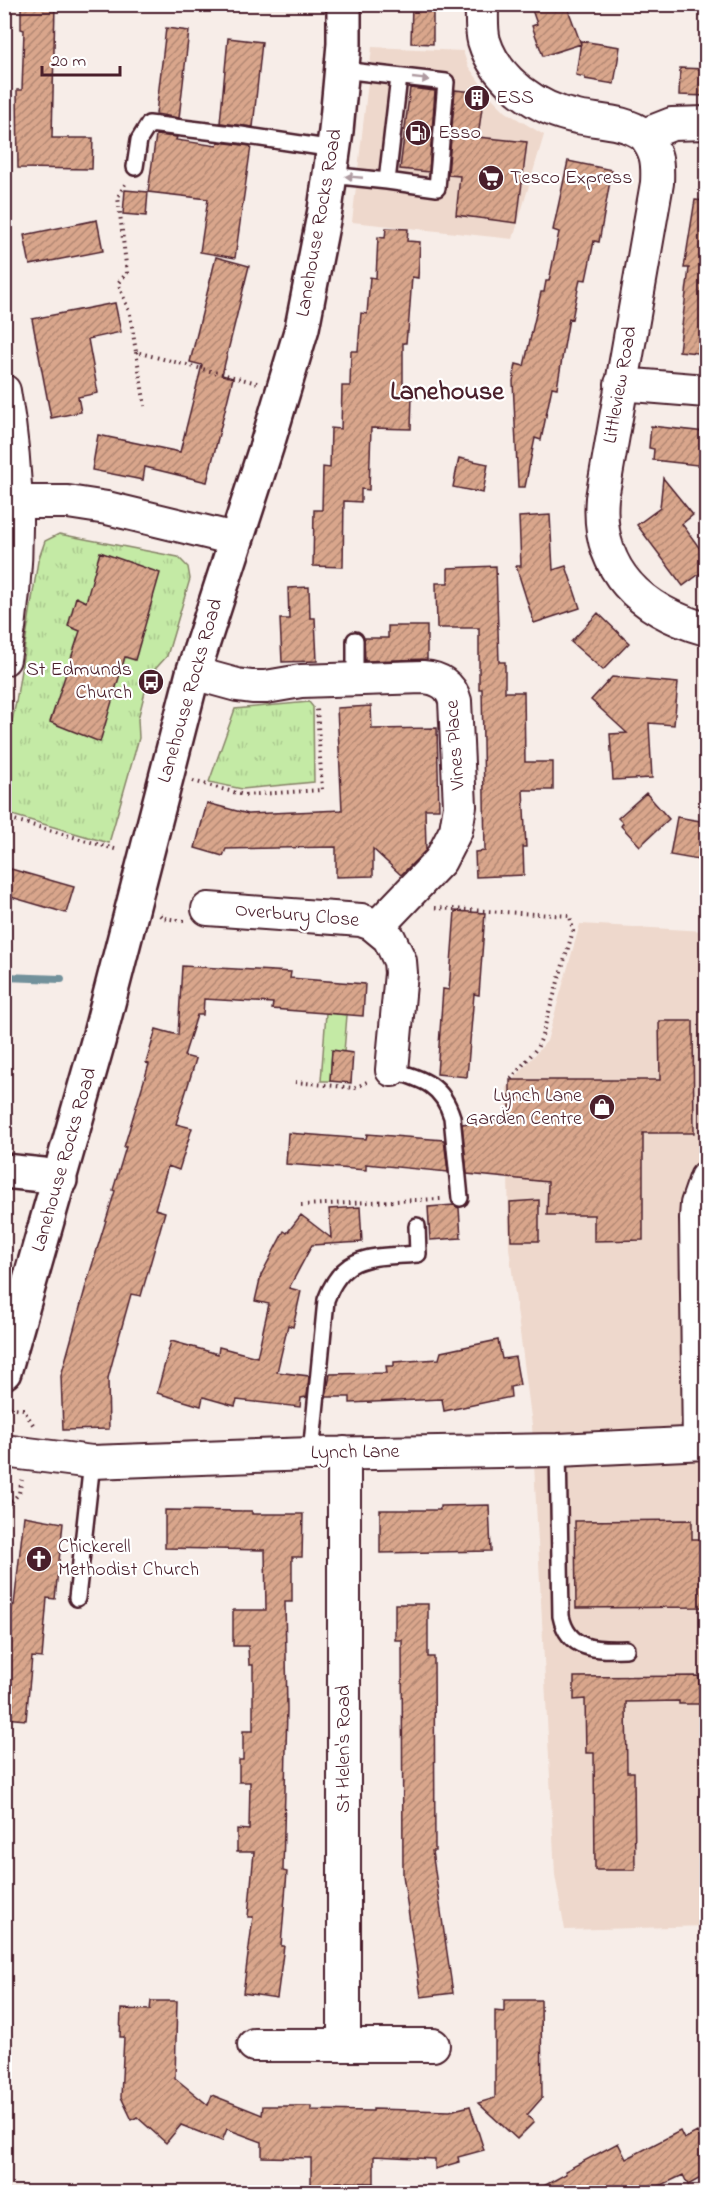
<svg xmlns="http://www.w3.org/2000/svg" width="711" height="2197" font-family="'Indie Flower',sans-serif">
<style>
.built{fill:#eed8cc}
.grass{fill:url(#grass-tufts);stroke:#878468;stroke-width:1.5}
.garden{fill:#c4eaa5;stroke:#878468;stroke-width:1.5}
.lines{fill:none;stroke-linecap:round;stroke-linejoin:round}
.stream{stroke:#72919b;stroke-width:8}
.building{fill:url(#building-hatch);stroke:#4a1f2b;stroke-width:1.5}
.lane-casing{stroke:#4a1f2b;stroke-width:20}
.street-casing{stroke:#4a1f2b;stroke-width:36}
.secondary-casing{stroke:#4a1f2b;stroke-width:38}
.path{stroke:#4a1f2b;stroke-width:4;stroke-dasharray:1.5 4.5;stroke-linecap:butt}
.lane{stroke:#fff;stroke-width:15}
.street{stroke:#fff;stroke-width:32}
.secondary{stroke:#fff;stroke-width:33}
.oneway{fill:#ae9aa0}
.labels{text-anchor:middle;dominant-baseline:central;stroke-width:4.5;stroke-linejoin:round;paint-order:stroke}
.poi-label{font-size:20px;fill:#4a1f2b;stroke:#fff;text-anchor:start}
.street-label{font-size:20px;fill:#4a1f2b;stroke:#fff}
.district-label{font-size:26px;font-weight:bold;fill:#4a1f2b;stroke:#fff}
</style>
<defs>
<pattern id="grass-tufts" width="24" height="20" patternUnits="userSpaceOnUse" patternTransform="scale(1.5)"><rect width="24" height="20" fill="#c4eaa5"/><path d="M3 7l-1-3M5 7V3M7 7l1-3M15 17l-1-3M17 17v-4M19 17l1-3" fill="none" stroke="#aac88e"/></pattern>
<pattern id="building-hatch" width="6" height="6" patternUnits="userSpaceOnUse" patternTransform="scale(1.5)"><rect width="6" height="6" fill="#d9a68c"/><path d="M-1 1l2-2M0 6l6-6M5 7l2-2" fill="none" stroke="#b28773"/></pattern>
</defs>
<rect width="100%" height="100%" fill="#f7ede8"/>
<filter id="ink" filterUnits="userSpaceOnUse"><feTurbulence type="fractalNoise" baseFrequency=".0167" numOctaves="2"/><feDisplacementMap in="SourceGraphic" scale="12" xChannelSelector="R" yChannelSelector="G"/><feConvolveMatrix kernelMatrix="1 2 1 2 8 2 1 2 1" color-interpolation-filters="sRGB"/></filter>
<g filter="url(#ink)">
<!-- built -->
<path class="built" d="M372,47L463,51L468,66L489,95L506,112L544,135L513,239L352,222Z
M580,924L706,931V1926L565,1930L555,1875L532,1425L509,1248L507,1087L547,1041Z"/>
<!-- grass -->
<path class="grass" d="M59,534L178,557L188,567L190,579L167,656L149,676L138,719L139,738L109,843L5,813V754L16,702L38,561L45,541Z
M309,702L313,707L314,782L242,789L209,782L235,709Z"/>
<!-- garden -->
<path class="garden" d="M326,1013L347,1015L344,1052H332L330,1081H321Z"/>
<g class="lines">
<!-- stream -->
<path class="stream" d="M4,977L61,979"/>
</g>
<!-- building -->
<path class="building" d="M412,4H433V44L411,43Z
M530,4H566L581,44L543,56L532,26L537,24Z
M21,5H55L52,138H93L92,169L18,168L17,90H22L24,30L21,29Z
M166,28L189,31L179,118L156,114Z
M228,38L262,42L253,127L220,123Z
M581,41L620,47L614,84L585,79V77L576,75Z
M680,68L706,69V96L679,95Z
M410,88L435,91L429,172L400,169Z
M455,90L484,93L478,137L527,142L517,223L456,215L460,176L448,175Z
M156,135L177,137L176,140L217,146L218,142L251,146L235,258L200,252L208,199L148,192Z
M568,161L612,170L599,242L594,241L586,280L580,279L572,319L569,318L557,388L552,387L541,440L535,438L525,487H518L513,381L516,364L524,366L541,292H544L546,281H549L559,232L553,230Z
M125,190L148,192L146,216L123,214Z
M695,200L706,201V354L679,351L689,268H684Z
M97,220L103,251L30,265L24,235Z
M386,228L408,229L407,241L420,242L418,278L412,277L408,332H407L406,343H403V395H412L411,429L371,428L369,490L361,489V502L344,501L343,567L313,566L314,510H322L323,467L330,468L331,428L341,429L342,386H350L351,351H358L361,313L367,314L370,277L376,278L378,237L385,238Z
M216,257L249,266L222,375L233,378L207,482L145,467L143,480L92,470L98,435L180,452L202,365L190,362Z
M115,303L121,332L88,339L98,393L78,397L81,412L51,418L32,319Z
M651,426L706,432V466L653,460L654,449L649,448Z
M459,458L488,464L483,493L453,487Z
M663,478L693,515L682,524L706,557V569L683,586L637,525L660,508Z
M550,515L553,570L566,566L580,608L534,623L516,566H521L519,517Z
M100,552L160,573L135,660L125,657L100,742L50,722L80,631L68,626L76,597L86,602Z
M496,566L499,662H505V692H524L525,762H553V790H523L526,847H523L524,875L476,877L475,852L485,851L482,689H479V628H437L436,583H448V568Z
M309,587L310,618H315L317,661L282,662L280,619H289L288,588Z
M598,613L629,643L603,670L571,642Z
M388,626H427V659L365,661L364,638H388Z
M612,677L678,683L674,725L649,723L652,778L613,780L610,734L627,733L591,700Z
M371,706L372,729L437,728L439,809H425L426,850L401,875L373,849V876L336,877V847L226,849L223,856L195,848L207,803L248,814L342,810L337,708Z
M646,793L669,819L640,846L621,826L623,823L618,818Z
M677,817L706,822V847L704,861L670,855Z
M4,867L74,887L66,913L4,895Z
M455,911L485,913L479,995L474,994L467,1077L437,1074L443,989L449,990Z
M182,966L291,972L290,978L365,984L363,1016L272,1009L273,1003L204,999L203,1015H197L184,1056L196,1059L176,1124L192,1128L179,1170L168,1166L155,1209L165,1212L141,1296L131,1294L119,1337L108,1378L109,1429L63,1430L61,1376L87,1282L115,1191L113,1190L126,1147H124L149,1064L146,1063L156,1029L178,1035Z
M659,1021H693L694,1133H643V1240L594,1241V1215H547L548,1182L467,1174L462,1124L510,1119V1080H660Z
M332,1050L353,1053L351,1083L330,1081Z
M288,1133L366,1139L367,1134L444,1140L448,1172L366,1164V1170L286,1164Z
M539,1200V1241H511L510,1202Z
M454,1205L459,1208L461,1238L430,1240L428,1207Z
M360,1207L362,1242L312,1245L289,1288L301,1291L293,1327L288,1325L277,1372L309,1376L307,1397L301,1398L300,1407L237,1400L235,1406L203,1397L201,1406L157,1393L171,1341L218,1354L219,1347L257,1357L269,1304L255,1301L261,1275L284,1231L287,1233L301,1215L331,1238L329,1209Z
M498,1340L502,1359L515,1357L520,1385L510,1387L511,1397L444,1411L442,1399L350,1403V1397H326L330,1374L387,1373L386,1366H394V1362L439,1359L441,1352Z
M489,1505L491,1551L380,1553V1510H440V1506Z
M165,1510L252,1511V1514H303L302,1557H292V1602H285L287,1709L283,1871L287,1872L281,1946H284L277,1998L243,1993L253,1917H248L254,1852H237V1829L249,1830L250,1782H239V1760H243V1731H253V1665H249L248,1646H233V1610H266L265,1550L165,1548Z
M24,1516L63,1523L55,1599L47,1598L42,1658L32,1657L26,1720L4,1718V1668L12,1605H14Z
M692,1520V1539H706V1607L576,1608L575,1521Z
M395,1604H428V1657H434L435,1851H432L453,1993L421,1997L403,1875L402,1640H395Z
M699,1676L700,1704H679V1701L626,1702L627,1772H634L635,1870H595L594,1753H586L585,1699L574,1700V1677Z
M504,2000H541L542,2098L527,2115L534,2122L517,2139L478,2103L495,2098V2011L504,2012Z
M151,2001H177L175,2078L208,2105L212,2095L262,2115L263,2106H311V2110L373,2111V2109L450,2111L470,2106L484,2150L458,2157L459,2162L435,2169V2159L374,2156V2183L336,2182L335,2190L311,2189V2158L262,2157V2142L227,2129L222,2141L181,2125L166,2143L137,2117L132,2120L121,2097L124,2037H120L121,2009L150,2010Z
M680,2131L684,2139L697,2132L706,2150V2175L688,2185L683,2175L645,2193H531L566,2174L565,2171L618,2143L626,2159Z"/>
<g class="lines">
<!-- lane casing -->
<g class="lane-casing">
<path id="lane" d="M135,167L139,140L149,124L241,135L334,149
M330,175L387,181L437,188L446,82L342,70
M387,181L399,77
M355,640V680
M392,1070C422,1079 442,1084 452,1117L460,1198
M558,1450L561,1616C568,1651 597,1650 626,1649
M311,1454L326,1300C344,1251 374,1258 418,1254L417,1226
M77,1598L92,1462"/>
</g>
<!-- street casing -->
<g class="street-casing">
<path id="street" d="M482,4C482,17 481,30 484,41C496,81 539,110 577,117C601,122 623,120 644,135L672,124L706,123
M644,135C657,151 658,162 657,183L602,498C596,570 641,611 706,629
M621,384L706,391
M4,391C20,480 20,570 4,659
M17,502H68L107,508L235,539
M193,673L237,685L252,687H266L301,681L423,677C439,678 451,685 455,701L460,806L456,830L440,861L377,927
M208,909L361,920L372,924L389,938L400,961L401,973L392,1070
M699,1443L696,1218L697,1204L706,1178
M4,1451L92,1462L311,1454L558,1450L706,1443
M344,1453V2045
M254,2045H433"/>
</g>
<!-- secondary casing -->
<g class="secondary-casing">
<path id="secondary" d="M4,1171L43,1175L60,1180
M4,1372L99,1038L193,673L266,448L302,328L325,210L336,131L344,44V4"/>
</g>
<!-- path -->
<path class="path" d="M125,184L118,197L127,273L118,283L130,314L136,352L257,383
M136,352L145,406
M193,781L244,795L322,790L317,709
M4,817L118,850
M435,908L570,916L573,931L541,1039L537,1048L511,1079
M160,915L163,918L184,921
M295,1082L355,1088L367,1082
M301,1205L441,1199
M4,1407L23,1409L34,1426
M4,1511L19,1493L22,1480"/>
<!-- lane -->
<use href="#lane" class="lane"/>
<!-- street -->
<use href="#street" class="street"/>
<!-- secondary -->
<use href="#secondary" class="secondary"/>
</g>
<!-- one-way arrows -->
<defs><path id="oneway-solid" d="M-6-.8H1V-3.2L6.5 0L1 3.2V.8H-6Z" transform="scale(1.5)"/></defs>
<g class="oneway">
<use href="#oneway-solid" transform="translate(421 79) rotate(6)"/>
<use href="#oneway-solid" transform="translate(354 177) rotate(-175)"/>
</g>
</g>
<!-- icons -->
<defs>
<g id="building-disc" transform="scale(1.35)"><circle r="9.5" fill="#4a1f2b" stroke="#fff"/><path d="M-4-6H4V6H1V3H-1V6H-4ZM-2.5-4.3h1.7v1.8h-1.7ZM.8-4.3h1.7v1.8H.8ZM-2.5-1h1.7V.8h-1.7ZM.8-1h1.7V.8H.8Z" fill="#fff"/></g>
<g id="fuel-disc" transform="scale(1.35)"><circle r="9.5" fill="#4a1f2b" stroke="#fff"/><path d="M-5.5-6h7V0h2V4h1.3V-2.5L3-4.5l.8-.8L6-3V5H2.5V1h-1V6h-7ZM-4.2-4.7v3.2H.2V-4.7Z" fill="#fff"/></g>
<g id="supermarket-disc" transform="scale(1.35)"><circle r="9.5" fill="#4a1f2b" stroke="#fff"/><path d="M-6-5.5h2.5l.6 2H6L4.5 2H-2.5L-4.4-4H-6ZM-1.5 3.2a1.3 1.3 0 1 0 .1 0ZM3 3.2a1.3 1.3 0 1 0 .1 0Z" fill="#fff"/></g>
<g id="bus-disc" transform="scale(1.35)"><circle r="9.5" fill="#4a1f2b" stroke="#fff"/><path d="M-5-6H5V4H4V6H2V4H-2V6H-4V4H-5ZM-3.5-4V0h7V-4ZM-3.5 1.2v1.5H-2V1.2ZM2 1.2v1.5H3.5V1.2Z" fill="#fff"/></g>
<g id="shop-disc" transform="scale(1.35)"><circle r="9.5" fill="#4a1f2b" stroke="#fff"/><path d="M-5-2.5h2.3a2.7 3.5 0 0 1 5.4 0H5L5.5 6h-11ZM-1.5-2.5h3a1.5 2.3 0 0 0-3 0Z" fill="#fff"/></g>
<g id="church-disc" transform="scale(1.35)"><circle r="9.5" fill="#4a1f2b" stroke="#fff"/><path d="M-1.2-6h2.4v3.5h3.3v2.4h-3.3V6h-2.4V-.1h-3.3v-2.4h3.3Z" fill="#fff"/></g>
</defs>
<g fill-rule="evenodd">
<use href="#building-disc" x="477" y="98"/>
<use href="#fuel-disc" x="418" y="133"/>
<use href="#supermarket-disc" x="491" y="178"/>
<use href="#bus-disc" x="151" y="682"/>
<use href="#shop-disc" x="602" y="1107"/>
<use href="#church-disc" x="39" y="1559"/>
</g>
<g class="labels">
<!-- poi labels -->
<g class="poi-label">
<text x="496" y="98">ESS</text>
<text x="438" y="133">Esso</text>
<text x="510" y="178">Tesco Express</text>
<text x="132" y="670" text-anchor="end">St Edmunds<tspan x="132" dy="23">Church</tspan></text>
<text x="582" y="1096" text-anchor="end">Lynch Lane<tspan x="582" dy="23">Garden Centre</tspan></text>
<text x="58" y="1547">Chickerell<tspan x="58" dy="23">Methodist Church</tspan></text>
</g>
<!-- street labels -->
<g class="street-label">
<text transform="translate(320 223) rotate(-80)">Lanehouse Rocks Road</text>
<text transform="translate(621 385) rotate(-80)">Littleview Road</text>
<text transform="translate(191 691) rotate(-74)">Lanehouse Rocks Road</text>
<text transform="translate(456 745) rotate(-94)">Vines Place</text>
<text transform="translate(297 916) rotate(5)">Overbury Close</text>
<text transform="translate(65 1160) rotate(-74)">Lanehouse Rocks Road</text>
<text transform="translate(355 1453) rotate(-1)">Lynch Lane</text>
<text transform="translate(344 1749) rotate(-90)">St Helen's Road</text>
</g>
<!-- district labels -->
<g class="district-label">
<text x="447" y="393">Lanehouse</text>
</g>
</g>
<!-- margin -->
<rect width="711" height="2197" fill="none" stroke="#fff" stroke-width="24"/>
<rect x="12" y="12" width="687" height="2173" fill="none" stroke="#4a1f2b" stroke-width="2" filter="url(#ink)"/>
<!-- scale -->
<path d="M42 66v9h78v-9" fill="none" stroke="#4a1f2b" stroke-width="3"/>
<text x="51" y="66" font-size="18" fill="#4a1f2b" stroke="#ffffff" stroke-width="4.5" paint-order="stroke">20 m</text>
</svg>
